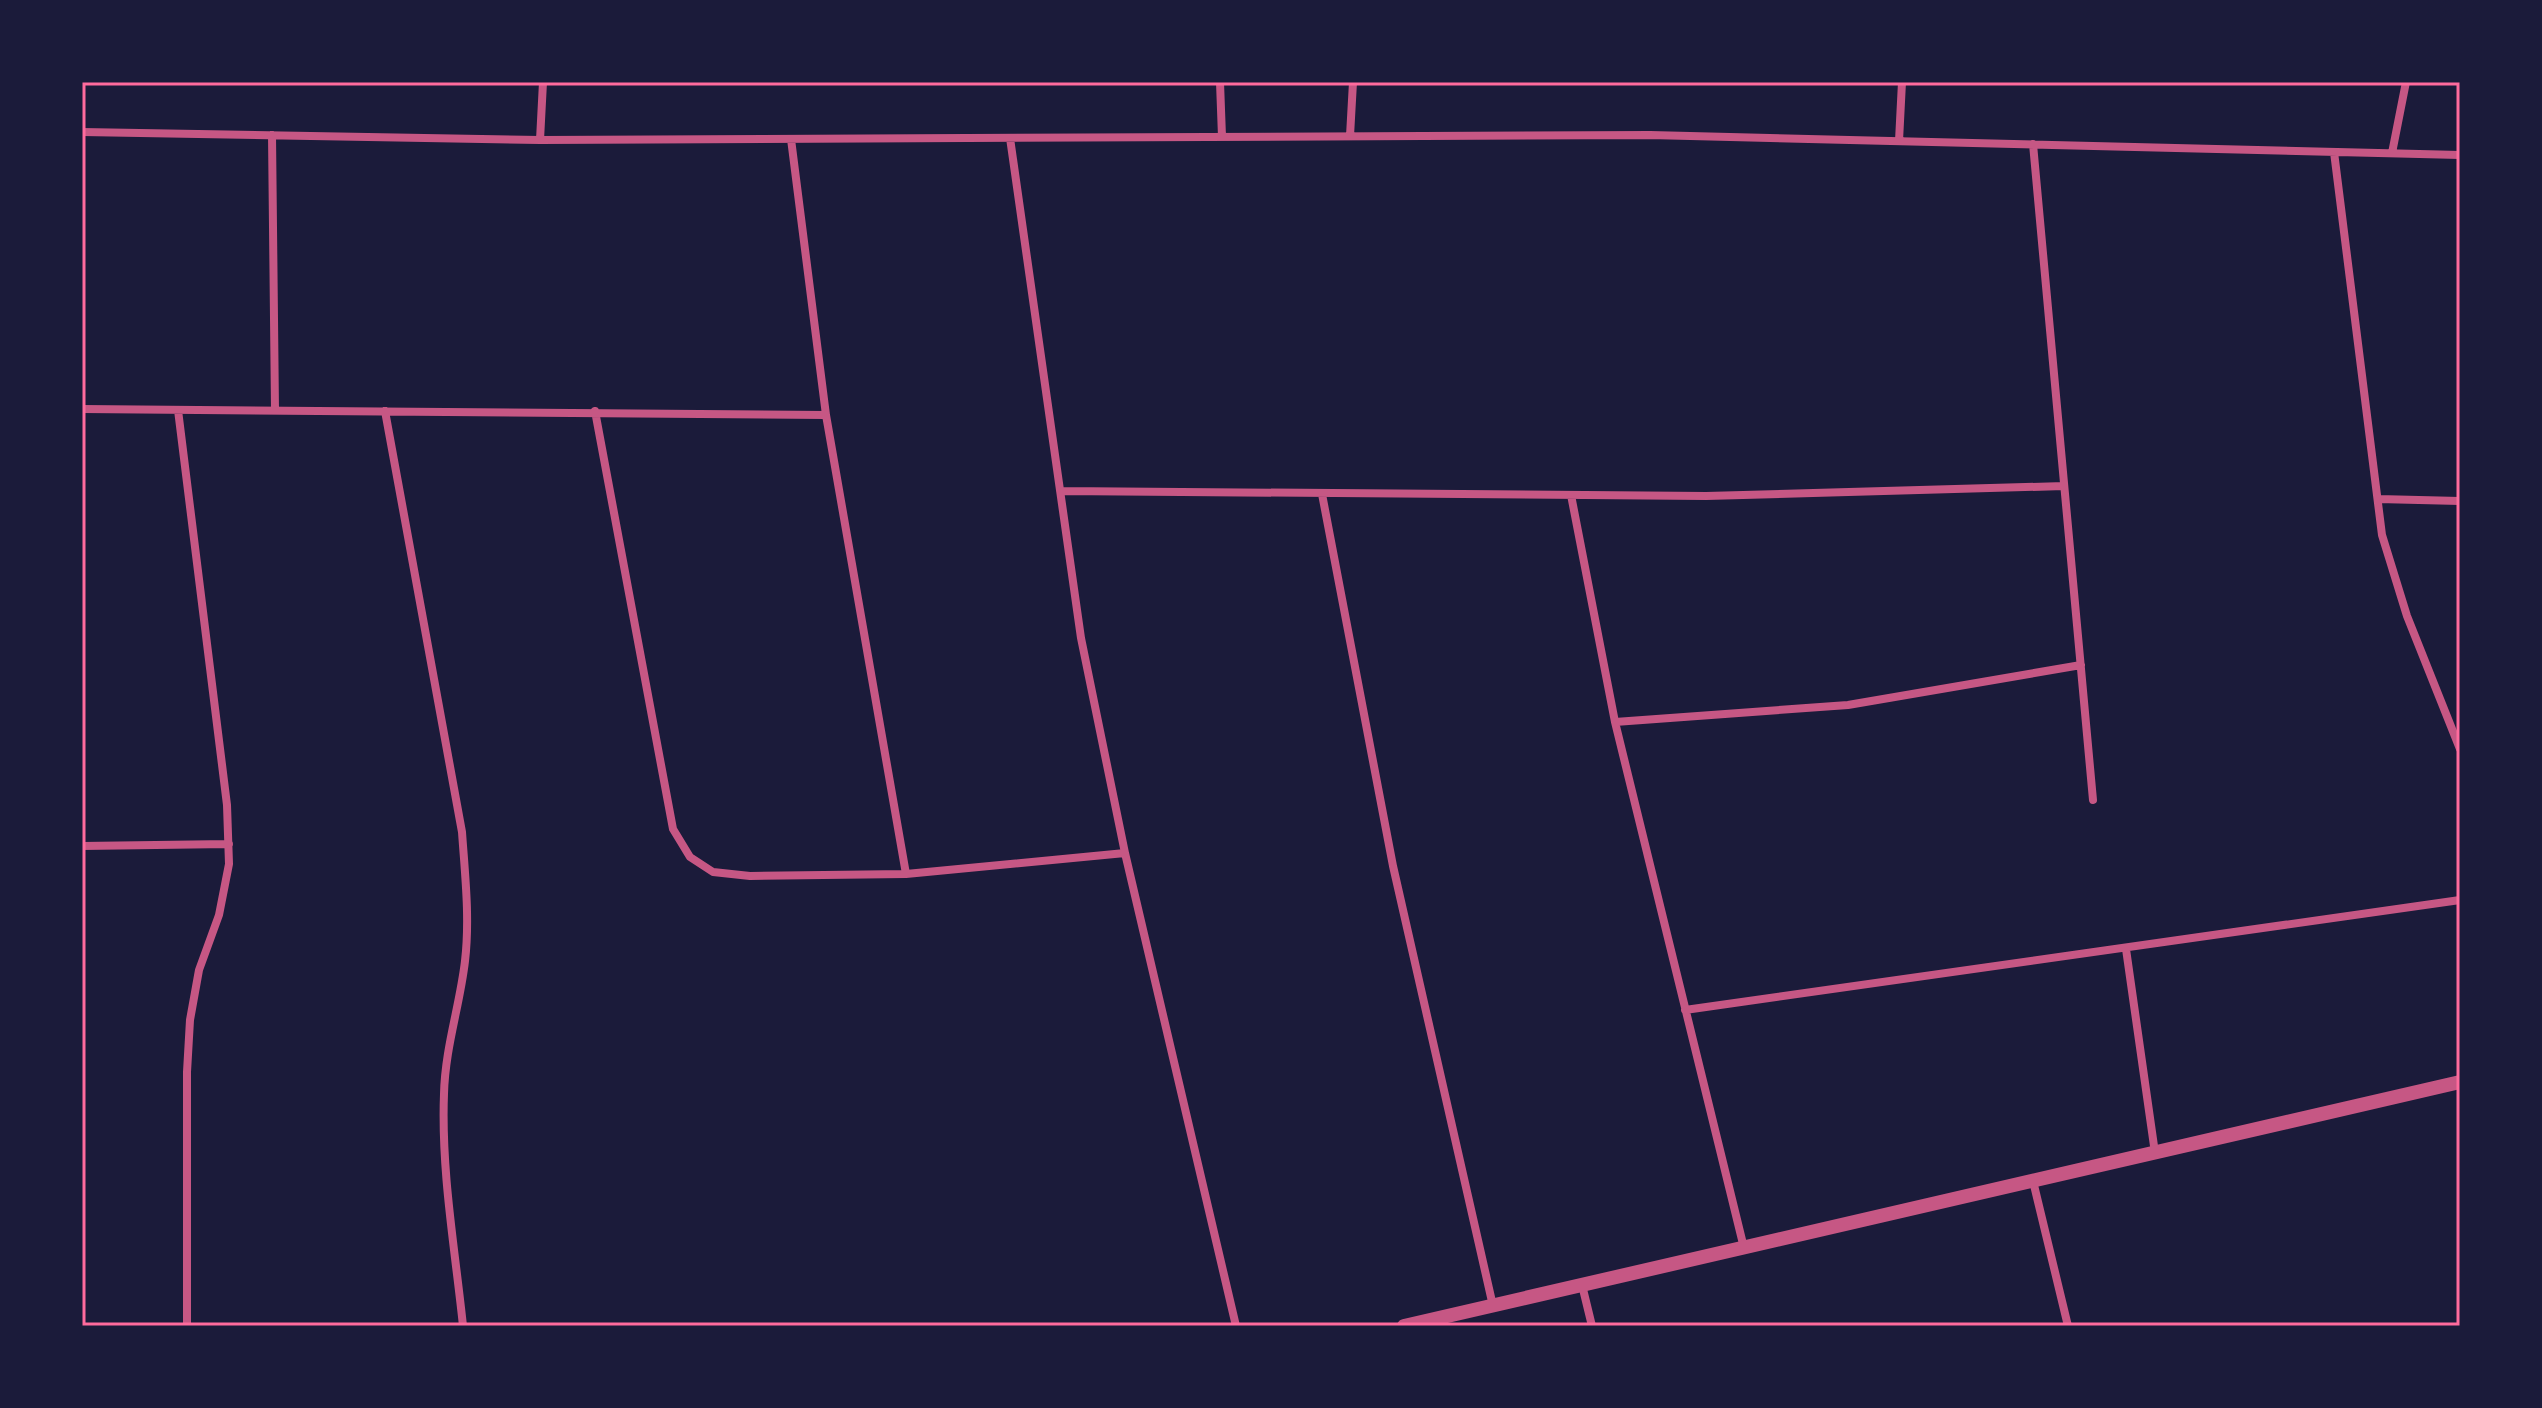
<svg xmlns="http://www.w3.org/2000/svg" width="2542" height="1408" font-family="Mulish,sans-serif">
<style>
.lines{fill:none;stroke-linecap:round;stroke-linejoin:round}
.minor{stroke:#c65784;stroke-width:8}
.tertiary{stroke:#c65784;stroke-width:14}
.neatline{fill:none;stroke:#ff6b9d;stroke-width:3}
</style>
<rect width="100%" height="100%" fill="#1b1b3a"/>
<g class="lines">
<!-- minor -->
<path class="minor" d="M1220,82L1222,137
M82,132L540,140L1650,135L2460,155
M272,135L275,410
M1350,136L1353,82
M1010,138L1081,638L1125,853L1236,1326
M791,139L826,415L906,874
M540,140L543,82
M1899,141L1902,82
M2033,144L2093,800
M2334,152L2382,535L2407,616L2460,749
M2392,153L2406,82
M82,409L826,415
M178,410L227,805L229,864L219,915L199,970L190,1020L187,1072V1326
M385,411L462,832C465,875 470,918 465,961C460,1005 445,1048 444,1094C441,1171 455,1249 463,1326
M595,411L673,829L690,857L713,872L750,876L906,874L1125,853
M1061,491L1706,496L2064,486
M1322,494L1393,866L1493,1306
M1571,495L1615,722L1744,1248
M2378,499L2460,501
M1615,722L1848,705L2081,665
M82,846L229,844
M2126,949L2155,1153
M1685,1010L2460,900
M2033,1181L2068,1326
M1582,1285L1592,1326"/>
<!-- tertiary -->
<path class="tertiary" d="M1404,1326L2460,1082"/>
</g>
<!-- border -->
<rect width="2542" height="1408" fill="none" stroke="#1b1b3a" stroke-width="168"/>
<rect x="84" y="84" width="2374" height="1240" class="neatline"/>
</svg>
